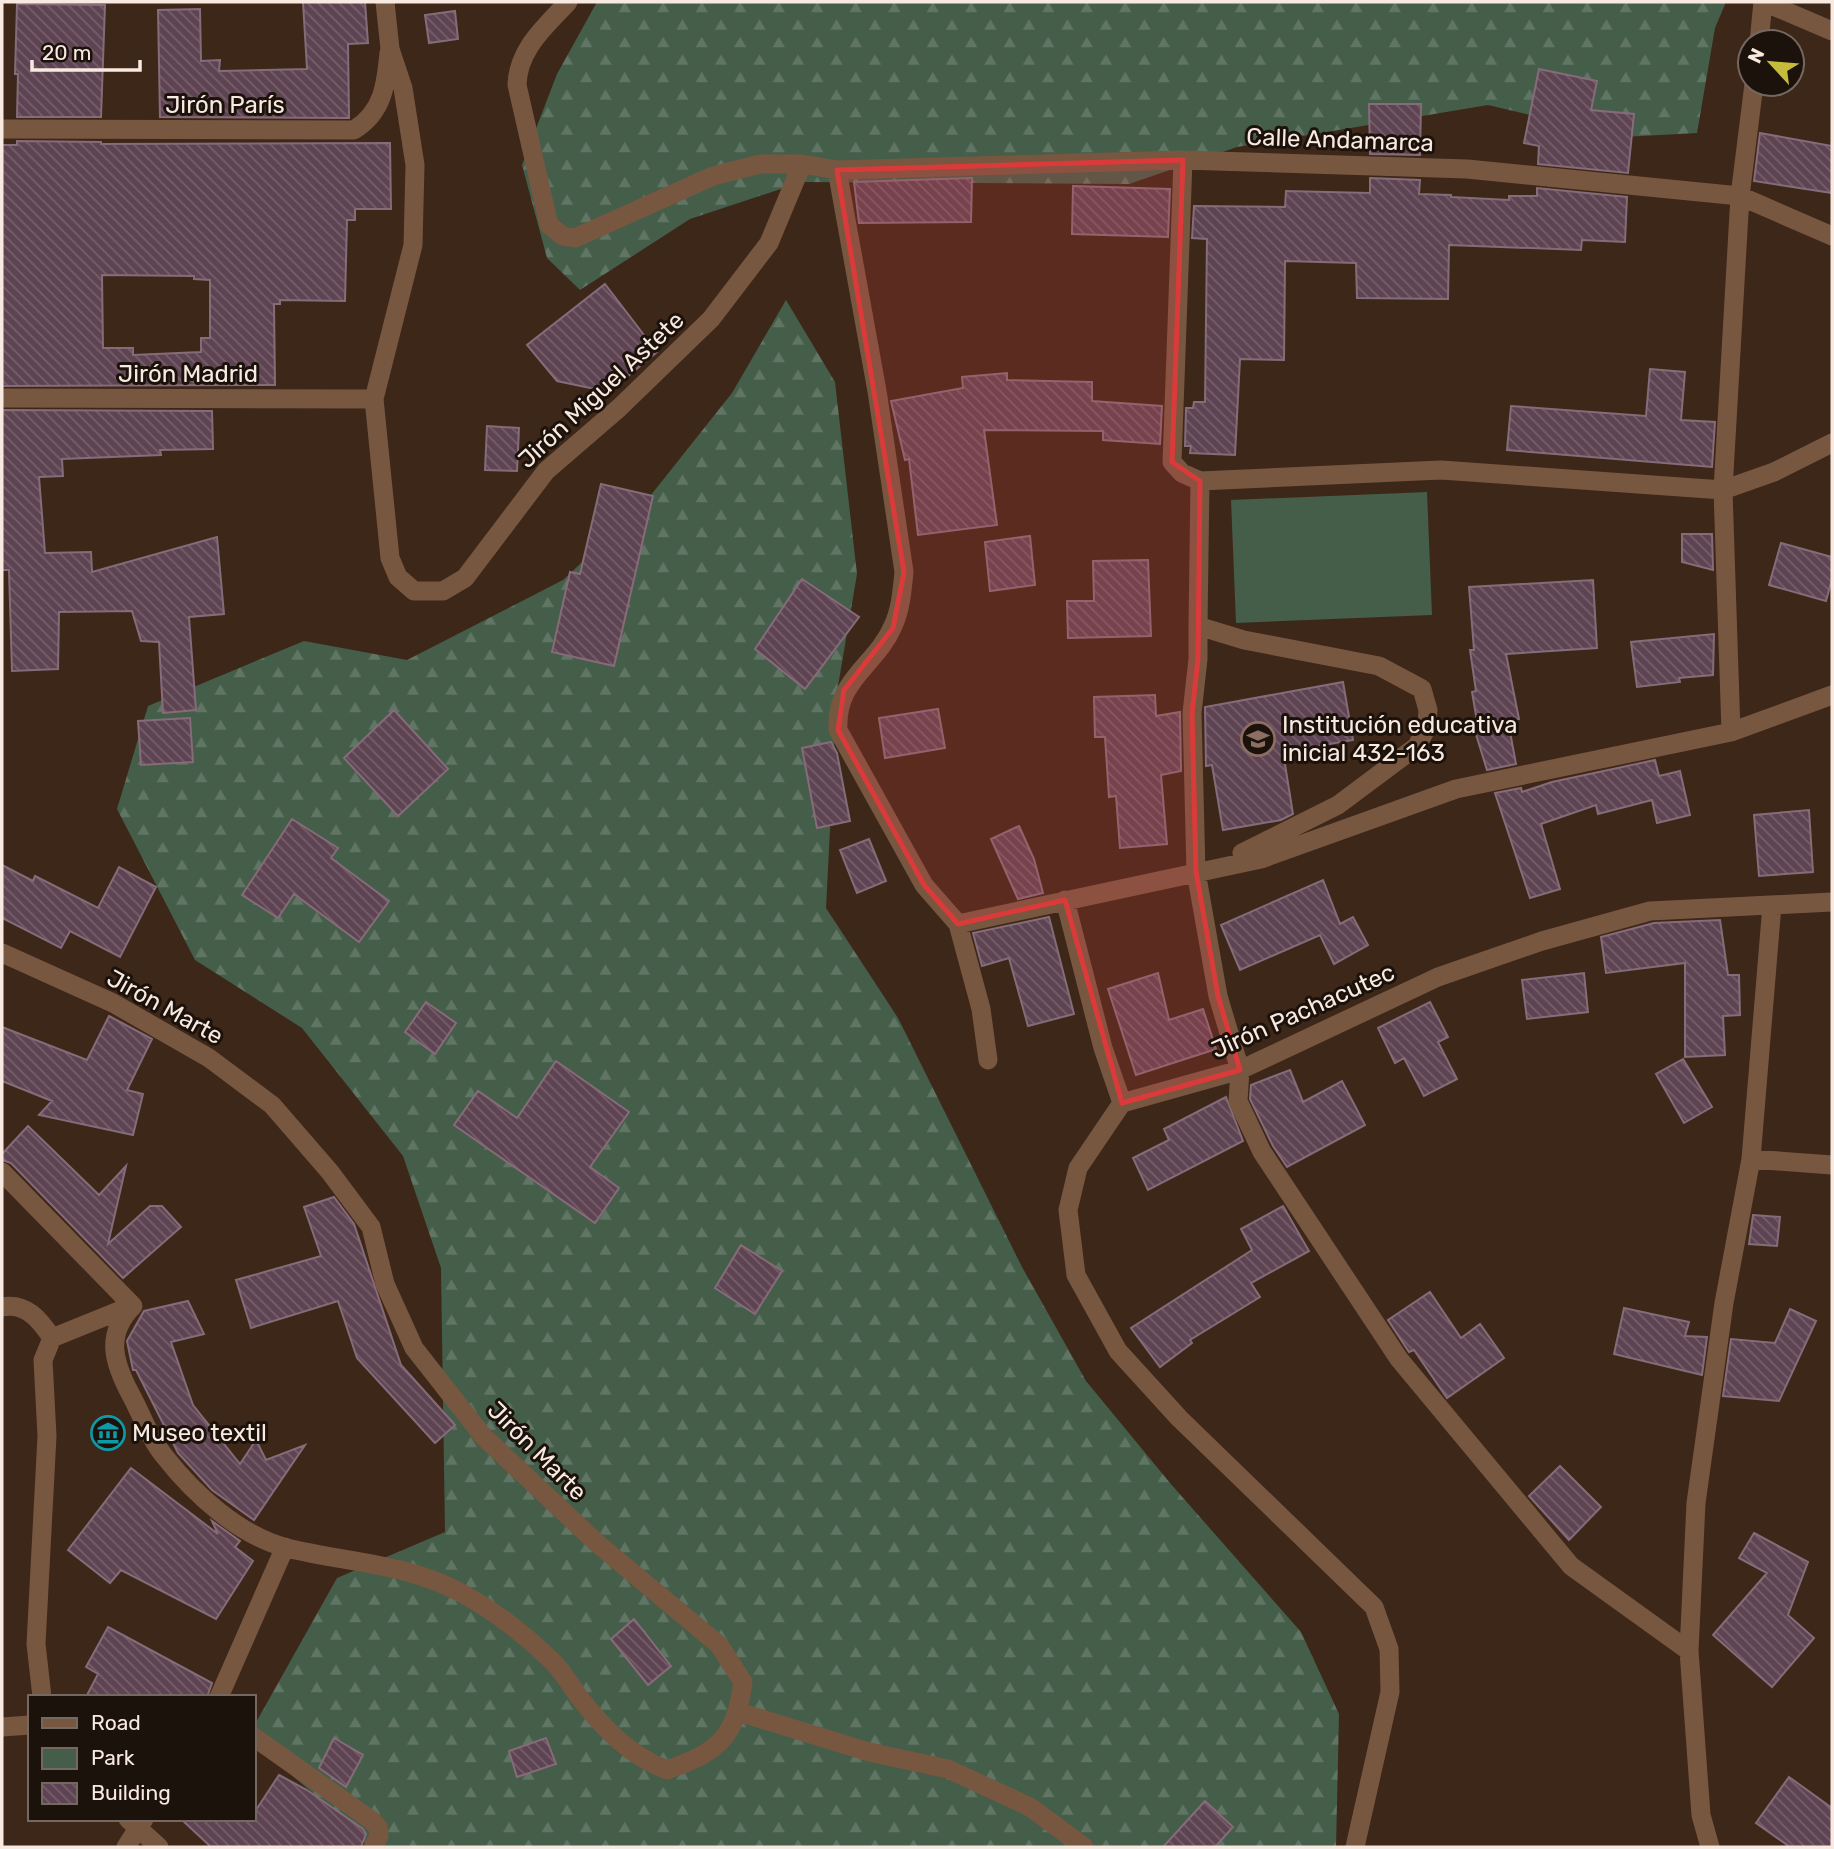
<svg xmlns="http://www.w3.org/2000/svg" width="1834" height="1849" font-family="Rubik,sans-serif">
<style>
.green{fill:#445e4a}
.forest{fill:url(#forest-firs)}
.building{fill:url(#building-back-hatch);stroke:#866b79;stroke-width:2;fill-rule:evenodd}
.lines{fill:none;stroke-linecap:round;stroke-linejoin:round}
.minor{stroke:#785741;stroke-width:19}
.marked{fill:#da3b3a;fill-opacity:0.2;stroke:#da3b3a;stroke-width:5;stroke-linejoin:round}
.labels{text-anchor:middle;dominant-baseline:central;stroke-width:6;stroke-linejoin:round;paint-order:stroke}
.street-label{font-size:24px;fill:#f9eae1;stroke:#1c120c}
.poi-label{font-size:24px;fill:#f9eae1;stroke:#1c120c;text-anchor:start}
</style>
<defs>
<pattern id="forest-firs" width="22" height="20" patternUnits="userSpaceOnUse" patternTransform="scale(1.75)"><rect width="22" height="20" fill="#445e4a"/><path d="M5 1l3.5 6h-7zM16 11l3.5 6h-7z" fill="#607564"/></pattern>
<pattern id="building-back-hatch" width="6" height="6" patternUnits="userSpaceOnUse" patternTransform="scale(1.75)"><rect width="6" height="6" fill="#5e4452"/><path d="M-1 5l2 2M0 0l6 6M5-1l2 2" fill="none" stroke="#765f6b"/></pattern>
</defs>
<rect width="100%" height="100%" fill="#3d2719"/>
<!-- green -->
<path class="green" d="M1427,492L1432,615L1236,623L1231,500Z"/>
<!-- forest -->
<path class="forest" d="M597,2H1726L1715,28L1697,133L1622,137L1488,105L1237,147L1129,184L802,182L690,219L580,290L547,258L522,165L557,74Z
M786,300L835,382L857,574L837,692L826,908L898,1018L1022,1267L1086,1381L1170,1483L1301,1632L1339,1714L1336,1847H368L354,1828L254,1743V1726L337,1578L445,1532L441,1268L403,1156L302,1028L195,960L117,809L148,706L304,641L407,660L563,580L643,505L732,393Z"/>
<!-- building -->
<path class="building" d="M303,2H365L368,43L348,44L349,118L160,117L158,10L200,9L201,61L220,60L219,71L307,69Z
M17,4L105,5L101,117H17L18,74H15Z
M455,11L458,39L429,43L425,15Z
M1539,69L1597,81L1591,110L1634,114L1628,173L1538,164L1539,146L1524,143Z
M1369,104H1421L1420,155L1370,154Z
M1760,133L1832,146V193L1754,181Z
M17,141L101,142V144L390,143L391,209H355V220H347L345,301L280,300V304H274L275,385L2,386V145H17ZM102,275L194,276V279L210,280V338H201V352L133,355V348H103Z
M972,178L971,222L859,223L854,182Z
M1370,178L1420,180L1419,194L1451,195V197L1509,200V196H1537V188L1627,197L1625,242L1582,240L1581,250L1449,245L1448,299L1357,298L1356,263L1285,261L1284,360L1240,359L1235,455L1190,453L1191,446H1185L1186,408H1193L1194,402H1205L1207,239L1192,238L1194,206L1285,207L1286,191L1370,193Z
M1073,186L1170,189L1168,237L1072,234Z
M605,284L657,352L609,392L557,381L527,345Z
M1650,369L1685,372L1681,420L1715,422L1712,467L1507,450L1511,406L1646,416Z
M1007,373V380L1092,382V401L1162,406L1160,444L1103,440V431L984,430L997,525L918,535L909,459L905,460L891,401L963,388L962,377Z
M2,410L212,411L213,449L160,450L161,455L62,459L63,476L39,477L45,553L91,552L92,572L217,537L224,614L189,617L196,710L163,713L159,642L141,641L132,611L59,612L58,669L12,671L9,570H2Z
M487,426L519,428L517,471L485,470Z
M601,484L653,496L614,666L552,652L570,572L580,574Z
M1682,534H1712L1713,570L1682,562Z
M1030,536L1035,585L990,591L985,542Z
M1781,543L1832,557V579L1826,601L1769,585Z
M1148,560L1151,636L1068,638L1067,601H1094L1093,561Z
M802,579L859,617L805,689L755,649Z
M1593,580L1597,648L1506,654L1519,719L1508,721L1516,764L1487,770L1474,728L1478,727L1472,692L1476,691L1470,650H1474L1469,587Z
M1714,634L1713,675L1679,678L1680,682L1637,687L1631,642Z
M1343,682L1353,740L1283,752L1293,814L1281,820L1223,830L1212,765L1206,766L1205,707Z
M1155,695L1156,716L1180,712L1181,771L1161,775L1167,844L1120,848L1116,796L1109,797L1105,737H1095L1094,697Z
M938,709L945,748L885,758L879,718Z
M394,710L448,769L398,816L344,758Z
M190,718L193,762L141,765L138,721Z
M831,742L837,753L850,821L817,828L802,748Z
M1655,760L1659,776L1680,771L1690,815L1657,823L1652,800L1598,814L1596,805L1541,824L1560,889L1530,898L1495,793L1521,788L1522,792L1552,782Z
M1809,810L1813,872L1759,876L1754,815Z
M292,819L338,848L331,858L389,901L359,942L294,894L278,918L242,895Z
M1019,826L1034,859L1043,893L1018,899L991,839Z
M869,839L886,881L857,893L840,850Z
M2,865L33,881L35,876L98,908L119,867L156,887L120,957L70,931L61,948L2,918Z
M1323,880L1340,924L1353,917L1368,945L1334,964L1320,935L1240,970L1221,925Z
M1049,917L1074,1014L1028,1026L1009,958L982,966L973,933Z
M1720,920L1728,975H1739L1740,1015L1723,1016L1725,1055L1685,1057V963L1606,973L1601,937L1654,923Z
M1158,973L1169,1020L1203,1009L1216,1049L1136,1075L1108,989Z
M1584,973L1588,1012L1527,1019L1522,980Z
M426,1002L456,1023L435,1054L405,1032Z
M1430,1002L1448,1037L1438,1042L1457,1079L1424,1096L1404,1058L1395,1063L1378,1028Z
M109,1016L152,1039L127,1090L143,1094L133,1135L39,1115L52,1101L2,1081V1027L87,1060Z
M1683,1059L1712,1107L1684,1123L1656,1074Z
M556,1061L629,1112L590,1167L619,1188L595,1223L454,1125L478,1091L517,1118Z
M1290,1070L1303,1102L1342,1081L1365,1125L1287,1167L1273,1146L1250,1099L1251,1085Z
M1226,1097L1243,1141L1148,1190L1133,1158L1169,1140L1164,1129Z
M28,1126L99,1195L126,1166L108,1244L150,1206H162L181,1227L123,1278L11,1163L2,1160V1154Z
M334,1197L354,1224L401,1365L455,1425L435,1443L357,1358L338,1301L251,1328L236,1280L321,1256L304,1207Z
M1283,1206L1309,1251L1251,1283L1260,1297L1190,1340L1192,1343L1160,1367L1131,1328L1252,1250L1241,1229Z
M1753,1215L1780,1217L1777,1246L1749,1244Z
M741,1245L782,1271L755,1314L715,1288Z
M1430,1292L1461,1338L1480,1324L1504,1358L1447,1398L1414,1350L1409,1352L1388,1320Z
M188,1301L204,1334L171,1342L193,1405L240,1464L256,1440L266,1460L305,1445L254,1520L212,1490L178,1453L136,1370H133L127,1341L144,1311Z
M1624,1308L1689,1322L1685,1336L1707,1337L1702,1375L1614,1354Z
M1790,1309L1816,1321L1779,1401L1723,1396L1731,1339L1775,1343Z
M1560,1466L1601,1507L1569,1540L1529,1496Z
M131,1468L218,1534L212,1521L240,1541L235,1547L253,1561L216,1619L121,1570L110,1583L68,1550Z
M1754,1533L1808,1562L1788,1615L1814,1638L1772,1687L1713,1635L1767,1573L1739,1558Z
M634,1619L671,1666L648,1685L611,1639Z
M108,1627L212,1683L207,1697H86L98,1674L86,1667Z
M334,1738L363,1755L346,1787L319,1768Z
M546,1738L556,1764L517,1777L509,1751Z
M279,1775L307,1790L363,1829L366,1834L361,1847H211L181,1819H254V1813Z
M1789,1777L1832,1808V1847H1790L1756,1823Z
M1205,1801L1233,1827L1215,1847H1163Z"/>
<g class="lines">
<!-- minor -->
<path class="minor" d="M385,2L390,49L403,88L415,165L413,245L374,399L390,558L398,577L414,591H443L465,578L546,471L619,408L711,319L769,243L802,164L837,170L1183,160L1467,169L1740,196L1832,236
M568,2C545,27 518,49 517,85L549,225L563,236L575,238L713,176L760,164H802
M1764,2L1832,31
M1759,42L1763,2
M2,129L354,130C383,112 386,85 389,53
M1183,160L1172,462L1182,473L1200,481L1441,470L1723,490L1774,472L1832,443
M837,170L877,391L904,572C902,590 901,609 893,626C876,666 835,679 838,730L924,885L958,924L981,1009L988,1060
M2,398L374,399
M1200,481L1198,626L1244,640L1379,666L1422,689L1428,710L1427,727L1417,746L1338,805L1242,853
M1198,626V659L1192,713L1196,872L1218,996L1240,1070L1238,1101L1262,1152L1399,1359L1571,1566L1689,1651L1701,1815L1710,1847
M1731,732L1723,490L1740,196L1754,84
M1065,900L1103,1048L1122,1103
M958,924L1261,859L1456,789L1731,732L1832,695
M2,953L113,1003L209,1058L272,1105L330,1172L371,1227L385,1284L414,1348L483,1436L598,1544L719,1645L743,1682C736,1737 719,1752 667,1770C630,1756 603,1728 579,1697C570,1684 561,1669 550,1659C526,1636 494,1611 465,1595C409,1563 348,1563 287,1548C240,1536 194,1494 165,1457C151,1441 142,1416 132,1397C114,1364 104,1335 133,1306L2,1172
M1751,1159L1832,1165
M2,1307C26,1302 40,1320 52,1338
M1689,1651L1696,1503L1724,1303L1751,1159L1772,905
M42,1697L36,1644L47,1436L43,1360L52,1338L131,1306
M219,1697L285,1547
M739,1712L869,1752L948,1769L1030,1807L1084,1847
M2,1727L30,1725
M254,1737L371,1820L378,1827L379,1836L373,1847
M128,1819L159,1847
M126,1847L144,1819
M1355,1847L1390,1692L1389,1649L1374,1607L1179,1418L1118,1351L1076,1275L1068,1210L1078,1168L1122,1103L1240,1070L1438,977L1542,941L1650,911L1832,902"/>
</g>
<!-- marked area -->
<path class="marked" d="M1183,160L1172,462L1200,481L1198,659L1192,713L1196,872L1218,996L1240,1070L1122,1103L1065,900L958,924L924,885L838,730L844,690L893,628L904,572L837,170Z"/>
<!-- icons -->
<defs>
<g id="school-ring" transform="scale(1.75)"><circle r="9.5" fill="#1c120c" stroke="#8d6e63" stroke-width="1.5"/><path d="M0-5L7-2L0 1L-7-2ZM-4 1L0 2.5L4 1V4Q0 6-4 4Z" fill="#8d6e63"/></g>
<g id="museum-ring" transform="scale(1.75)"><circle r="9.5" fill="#1c120c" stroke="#0f9aa8" stroke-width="1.5"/><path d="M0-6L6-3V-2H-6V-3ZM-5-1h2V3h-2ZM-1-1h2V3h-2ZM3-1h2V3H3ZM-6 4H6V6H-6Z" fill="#0f9aa8"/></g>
</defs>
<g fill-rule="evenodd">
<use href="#school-ring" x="1258" y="739"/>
<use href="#museum-ring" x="108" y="1433"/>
</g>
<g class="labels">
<!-- street labels -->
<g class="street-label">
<text x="225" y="105">Jirón París</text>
<text transform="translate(1340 140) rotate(2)">Calle Andamarca</text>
<text x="188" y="374">Jirón Madrid</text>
<text transform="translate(601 390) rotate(-43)">Jirón Miguel Astete</text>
<text transform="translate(165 1007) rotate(29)">Jirón Marte</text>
<text transform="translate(1303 1011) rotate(-24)">Jirón Pachacutec</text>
<text transform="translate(537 1451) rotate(45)">Jirón Marte</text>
</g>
<!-- poi labels -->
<g class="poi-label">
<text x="1282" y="725">Institución educativa<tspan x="1282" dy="28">inicial 432-163</tspan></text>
<text x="132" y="1433">Museo textil</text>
</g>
</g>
<!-- border -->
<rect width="1834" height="1849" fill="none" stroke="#f9eae1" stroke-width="7"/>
<!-- legend -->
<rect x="28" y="1695" width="228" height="126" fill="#1c120c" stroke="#746861" stroke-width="2"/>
<rect x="42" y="1718" width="35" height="10" fill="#785741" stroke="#746861" stroke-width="2"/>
<text x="91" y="1730" font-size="21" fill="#f9eae1">Road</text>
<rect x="42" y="1748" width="35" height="21" fill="#445e4a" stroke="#746861" stroke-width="2"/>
<text x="91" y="1765" font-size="21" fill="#f9eae1">Park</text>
<rect x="42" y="1783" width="35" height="21" fill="url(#building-back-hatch)" stroke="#746861" stroke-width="2"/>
<text x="91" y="1800" font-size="21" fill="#f9eae1">Building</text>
<!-- north arrow -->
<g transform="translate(1771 63) rotate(296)"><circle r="33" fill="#1c120c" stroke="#746861" stroke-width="2"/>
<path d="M0-5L12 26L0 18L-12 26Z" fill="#c6bc3c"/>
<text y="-10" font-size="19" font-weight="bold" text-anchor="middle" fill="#f9eae1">N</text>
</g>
<!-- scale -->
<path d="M32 60v10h108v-10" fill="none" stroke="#f9eae1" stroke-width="3.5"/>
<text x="42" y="60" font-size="21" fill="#f9eae1" stroke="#1c120c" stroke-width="5" paint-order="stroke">20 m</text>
</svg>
